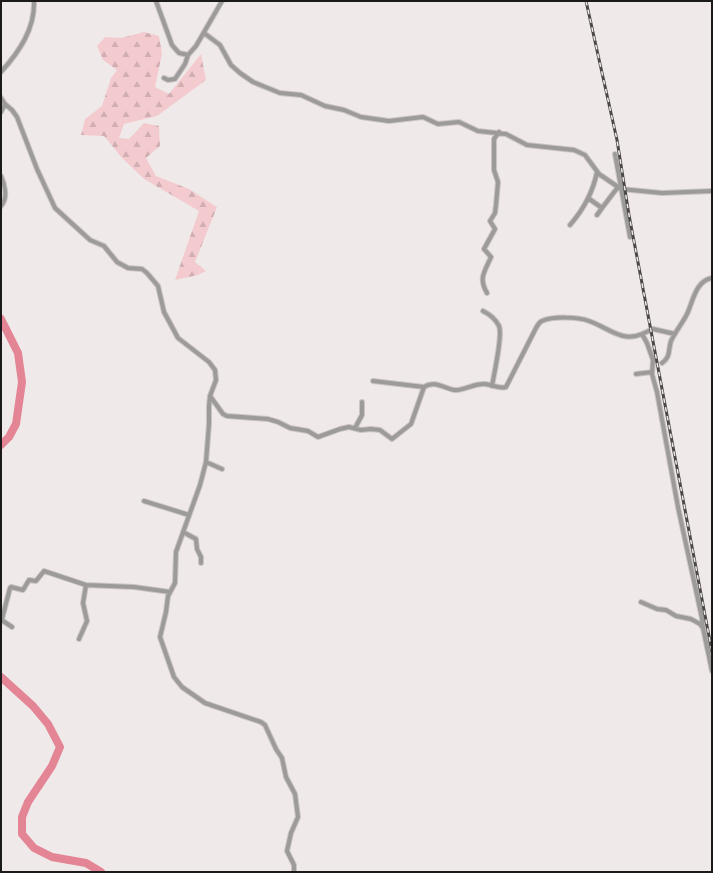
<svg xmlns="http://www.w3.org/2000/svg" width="713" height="873" font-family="Signika,sans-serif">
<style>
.forest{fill:url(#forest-firs)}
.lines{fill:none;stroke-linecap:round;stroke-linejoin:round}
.river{stroke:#e38594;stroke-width:8}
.minor-casing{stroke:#cac4c4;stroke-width:6}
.minor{stroke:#9d9a9a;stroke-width:4}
.rail-casing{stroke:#4b4848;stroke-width:3}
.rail{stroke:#f0e9e9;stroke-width:1.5;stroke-dasharray:4.5;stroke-linecap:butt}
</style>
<defs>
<pattern id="forest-firs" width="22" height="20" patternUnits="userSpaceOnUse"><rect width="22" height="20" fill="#f3cbcf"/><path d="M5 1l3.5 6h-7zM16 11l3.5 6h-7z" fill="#d0aeb1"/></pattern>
</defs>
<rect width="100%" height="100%" fill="#f0e9e9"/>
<!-- forest -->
<path class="forest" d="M144,32L159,36L162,54L155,87L169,94L201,54L206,80L157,116L124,124L119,138L129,139L144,123L159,126L160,146L146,158L156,176L189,189L217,207L195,262L206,271L198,275L175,280L199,211L144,179L122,158L104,136L81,135L85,119L102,106L111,78L117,70L103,60L97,46L105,37L121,38Z"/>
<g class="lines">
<!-- river -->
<path class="river" d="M1,319L18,353L22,382L16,424L9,437L1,445
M1,677L33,706L48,724L60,747L52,766L28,802L22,817V834L34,848L52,857L86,863L101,872"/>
<!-- minor casing -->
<g class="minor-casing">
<path id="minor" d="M156,1L172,45L179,53L188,55L196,46L222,1
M204,33L220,45L231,65L240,73L253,82L280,93L301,95L325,106L344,110L361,117L389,121L423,117L438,124L459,122L478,131L506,134L527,145L574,150L585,155L599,174L621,189L662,193L712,191
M1,72C19,52 35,29 34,1
M164,78L168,80L175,79L185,64L188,55
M1,98L5,104L1,112
M5,104L12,110L17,117L37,169L55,208L90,240L104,246L117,262L128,268L142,269L147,273L158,286L164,312L178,338L209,362L215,370L216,380L210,396L209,406V424L206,462L200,485L176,552L175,583L168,596L166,612L160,637L174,677L182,687L205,703L261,722L265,725L276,749L282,758L286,777L295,794L298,817L291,833L287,851L294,865V872
M615,154L630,237
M1,176C5,185 8,198 1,206
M588,198L602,208L597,215
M602,208L618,187
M570,225C583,210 593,192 597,172
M487,293C478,278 485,271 491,257L484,249L495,229L490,221L495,213L496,205L498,182L494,170V139L499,132
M483,311C489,314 496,320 499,326C503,335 494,374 492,386
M642,334L653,329L675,334
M662,363C671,357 668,350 671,341C675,332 682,324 687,314C693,302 695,281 712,278
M636,374L652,372
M373,381L424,387
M210,396L223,414L227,416L268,419L278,422L290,428L308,431L318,437L340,429L349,427L361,430L371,429L380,430L392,439L411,424L424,387C434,380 444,388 454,390C464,391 474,383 485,384C492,385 500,389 506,387L536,328C538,325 539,322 542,321C553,316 579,317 589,321C607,327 622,343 642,334L647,343L653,360L652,374L657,392L678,507L702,618L703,628
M355,428L362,415V402
M206,462L222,469
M144,501L189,515
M183,532L196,539L197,549L201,557V563
M641,602L657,609L666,610L676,616L691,619L700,624L703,628L712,671
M12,627L3,621L2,619L10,588L11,587L23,590L29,580L36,581L44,571L86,585L134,587L170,592
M79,639L87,621L83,603L86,585"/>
</g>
<!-- minor -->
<use href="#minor" class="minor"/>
<!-- rail casing -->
<g class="rail-casing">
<path id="rail" d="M586,1L617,140L629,215L712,652"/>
</g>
<!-- rail -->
<use href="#rail" class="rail"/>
</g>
<!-- border -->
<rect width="713" height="873" fill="none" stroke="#1b1919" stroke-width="4"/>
</svg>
